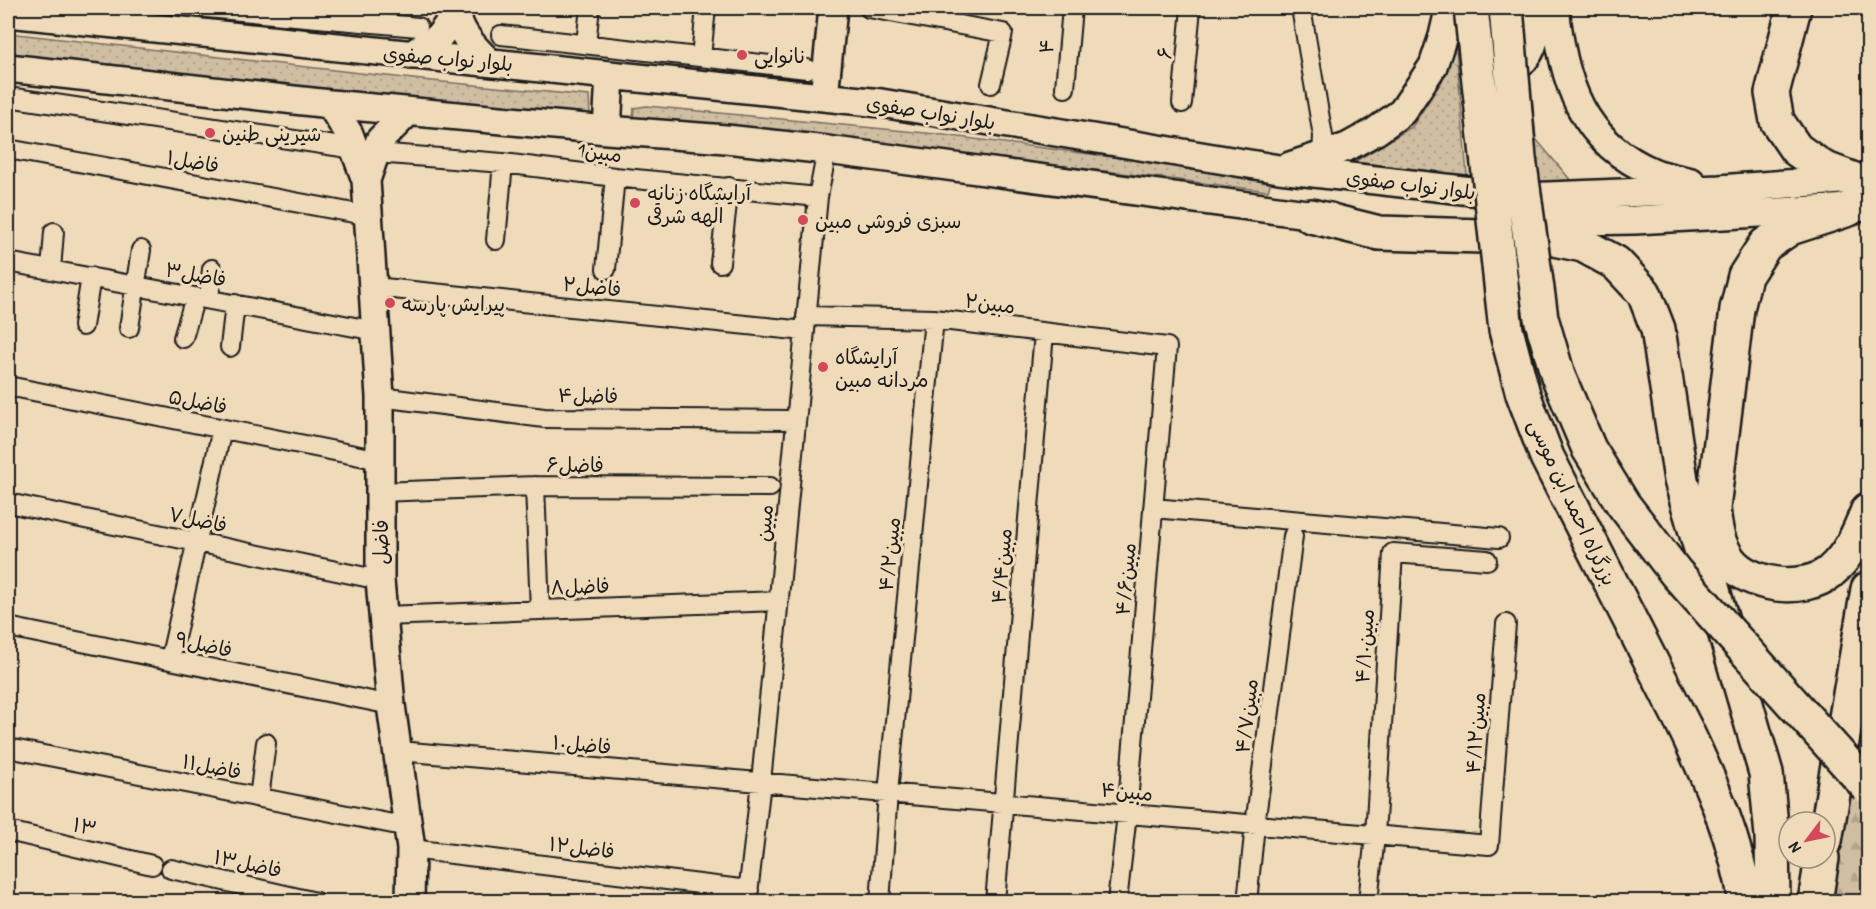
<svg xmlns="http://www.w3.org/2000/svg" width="1876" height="909" font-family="'Patrick Hand','Playpen Sans Arabic',sans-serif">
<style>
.grass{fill:url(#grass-dots);stroke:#766d5f;stroke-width:1.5}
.forest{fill:url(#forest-firs);stroke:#766d5f;stroke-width:1.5}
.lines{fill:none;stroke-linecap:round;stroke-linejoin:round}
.street-casing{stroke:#1c1c1c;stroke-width:22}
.secondary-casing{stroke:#1c1c1c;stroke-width:32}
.highway-casing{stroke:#1c1c1c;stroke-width:38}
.street{stroke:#efdab9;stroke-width:18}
.secondary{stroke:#efdab9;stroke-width:27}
.highway{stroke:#efdab9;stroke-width:33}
.highway-bridge-casing{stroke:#1c1c1c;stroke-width:38;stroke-linecap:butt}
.highway-bridge{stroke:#efdab9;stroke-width:33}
.poi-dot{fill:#d1495b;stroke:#efdab9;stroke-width:2}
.labels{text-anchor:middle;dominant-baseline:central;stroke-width:6;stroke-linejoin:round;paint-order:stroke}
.street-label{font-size:20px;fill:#1c1c1c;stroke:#efdab9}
.poi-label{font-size:20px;fill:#1c1c1c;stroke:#efdab9;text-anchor:start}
</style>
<defs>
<pattern id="grass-dots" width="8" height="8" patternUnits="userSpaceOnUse" patternTransform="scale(1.5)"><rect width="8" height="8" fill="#d0bea2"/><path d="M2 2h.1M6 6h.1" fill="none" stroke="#b2a38b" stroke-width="1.8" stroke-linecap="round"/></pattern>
<pattern id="forest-firs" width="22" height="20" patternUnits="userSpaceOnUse" patternTransform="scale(1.5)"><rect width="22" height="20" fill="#d0bea2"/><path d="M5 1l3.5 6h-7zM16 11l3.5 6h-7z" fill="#b2a38b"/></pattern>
</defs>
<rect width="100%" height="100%" fill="#efdab9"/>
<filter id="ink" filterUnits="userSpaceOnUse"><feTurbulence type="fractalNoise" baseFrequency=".0167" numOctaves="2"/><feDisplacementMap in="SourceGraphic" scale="12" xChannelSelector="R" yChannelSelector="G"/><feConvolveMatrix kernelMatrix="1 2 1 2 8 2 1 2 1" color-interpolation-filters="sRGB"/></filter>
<g filter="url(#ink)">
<!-- grass -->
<path class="grass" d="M1523,8L1536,139L1583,195L1538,187L1531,145Z
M8,33L422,80L589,96L590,117L8,58Z
M1455,37L1467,175L1354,162L1412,127L1446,75Z
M647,106L936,134L1272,178L1268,191L902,146L650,123L633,120L634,108Z"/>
<!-- forest -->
<path class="forest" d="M1868,675V901H1827Z"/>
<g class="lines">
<!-- street casing -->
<g class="street-casing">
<path id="street" d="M207,8L418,27
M869,8L1003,33L991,84
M1301,8L1323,136L1322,156
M501,35L807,69
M586,43L590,8
M701,57L706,8
M1065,88L1072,8
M8,97L355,149
M1182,103L1191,8
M8,149L370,216
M376,153L503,163L615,177L818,197
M496,240L503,163
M8,262L376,331
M720,263L729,187
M606,269L615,177
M51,270L54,232
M374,287L805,331
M209,299L212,269
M806,316L934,319L1167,347L1127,814L1117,902
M83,326L91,277
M129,328L141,250
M183,338L195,297
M230,347L235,304
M8,386L380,460
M380,397L544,418L796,420
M535,486L540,610
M380,492L535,486L770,487
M8,503L380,580
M1153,508L1499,538
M384,616L779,601
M8,627L391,705
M170,660L222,429
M8,748L408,827
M399,751L1489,845L1506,624
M259,798L266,743
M8,831L152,865
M411,849L749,890
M171,869L316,902
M747,902L761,782L818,197L827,150
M880,902L888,793L934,319
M995,902L1044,333
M1247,902L1255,825L1293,536
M1368,902L1375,835L1393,553L1487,560"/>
</g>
<!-- secondary casing -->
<g class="secondary-casing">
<path id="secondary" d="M457,8C455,28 474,48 488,61
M1555,8C1564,82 1580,142 1655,173C1666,177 1680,179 1691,182
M8,13L881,103L1279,169L1524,197L1719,189L1868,178
M411,55L438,38L456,14
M8,68L330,104L607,130L726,139L827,150L1330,217
M1497,75C1518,72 1534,53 1535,32C1535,24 1533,15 1532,8
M824,97L833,8
M330,104L349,134L366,180L380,397V580L391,705L411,849L410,902
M607,130L610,76
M1290,166L1347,147L1376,131L1402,112L1433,66L1443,36L1448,15L1447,8
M366,180L380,140L408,112
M1518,222L1635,220L1868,207"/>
</g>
<!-- highway casing -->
<g class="highway-casing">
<path id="highway" d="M1794,8L1772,93L1777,121L1796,149L1823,168L1852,179
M1849,209L1790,228L1765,245L1745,276L1737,309L1713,508C1715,527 1717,543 1729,560C1749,587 1804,593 1830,572C1849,556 1859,533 1868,510
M1311,216L1379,233L1549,238L1583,245L1616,263L1644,293L1658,329L1681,480L1766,773L1772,836L1773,902
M1686,730C1712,785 1736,840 1746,902
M1825,841L1868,589
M1815,902L1822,858"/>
</g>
<!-- street -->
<use href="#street" class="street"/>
<!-- secondary -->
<use href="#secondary" class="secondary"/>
<!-- highway -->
<use href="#highway" class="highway"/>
<!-- highway-bridge casing -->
<g class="highway-bridge-casing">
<path id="highway-bridge" d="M1471,8L1506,330L1523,394L1547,457L1686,730
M1506,8L1519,158L1541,318L1558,376L1589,449L1623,504L1676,573L1868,787"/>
</g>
<!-- highway-bridge -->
<use href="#highway-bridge" class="highway-bridge"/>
</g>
</g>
<!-- markers -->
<g class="poi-dot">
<circle cx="742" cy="55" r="6"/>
<circle cx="210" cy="133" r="6"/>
<circle cx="635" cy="203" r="6"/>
<circle cx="803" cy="220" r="6"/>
<circle cx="390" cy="303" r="6"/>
<circle cx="823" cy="367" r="6"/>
</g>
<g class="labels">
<!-- street labels -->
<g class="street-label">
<text transform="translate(1046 46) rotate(-85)">۴</text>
<text transform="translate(1164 53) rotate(-85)">۶</text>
<text transform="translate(448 58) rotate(5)">بلوار نواب صفوی</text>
<text transform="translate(931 112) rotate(9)">بلوار نواب صفوی</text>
<text transform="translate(600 152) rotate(7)">1مبین</text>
<text transform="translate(193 161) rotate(10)">۱فاضل</text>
<text transform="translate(1411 184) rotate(7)">بلوار نواب صفوی</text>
<text transform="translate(196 274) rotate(10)">۳فاضل</text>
<text transform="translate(592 286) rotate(6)">۲فاضل</text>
<text transform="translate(990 303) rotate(7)">۲مبین</text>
<text transform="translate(588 395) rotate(1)">۴فاضل</text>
<text transform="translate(198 401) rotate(11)">۵فاضل</text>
<text x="575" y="464">۶فاضل</text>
<text transform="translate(1573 502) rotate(65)">بزرگراه احمد ابن موسی</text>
<text transform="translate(198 519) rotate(12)">۷فاضل</text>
<text transform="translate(764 523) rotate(-85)">مبین</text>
<text transform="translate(380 542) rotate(-90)">فاضل</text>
<text transform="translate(889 554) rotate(-84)">۴/۲مبین</text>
<text transform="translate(1001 566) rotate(-85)">۴/۴مبین</text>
<text transform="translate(1125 579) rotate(-85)">۴/۶مبین</text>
<text transform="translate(580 586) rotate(-2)">۸فاضل</text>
<text transform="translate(204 644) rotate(12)">۹فاضل</text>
<text transform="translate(1364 646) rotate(-86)">۴/۱۰مبین</text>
<text transform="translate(1246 716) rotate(-83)">۴/۷مبین</text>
<text transform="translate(1475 733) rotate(-86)">۴/۱۲مبین</text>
<text transform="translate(582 744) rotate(5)">۱۰فاضل</text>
<text transform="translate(212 766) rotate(11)">۱۱فاضل</text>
<text transform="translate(1127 791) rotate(5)">۴مبین</text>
<text transform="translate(85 826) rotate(13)">۱۳</text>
<text transform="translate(582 847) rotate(7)">۱۲فاضل</text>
<text transform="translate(248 863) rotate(12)">۱۳فاضل</text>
</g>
<!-- poi labels -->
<g class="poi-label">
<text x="754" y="55">نانوایی</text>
<text x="222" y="133">شیرینی طنین</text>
<text x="647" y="192">آرایشگاه زنانه<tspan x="647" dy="23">الهه شرقی</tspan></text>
<text x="815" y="220">سبزی فروشی مبین</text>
<text x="402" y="303">پیرایش پارسه</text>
<text x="835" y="356">آرایشگاه<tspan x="835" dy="23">مردانه مبین</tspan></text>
</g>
</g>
<!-- margin -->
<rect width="1876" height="909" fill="none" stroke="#efdab9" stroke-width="30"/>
<rect x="15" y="15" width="1846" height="879" fill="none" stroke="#1c1c1c" stroke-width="2" filter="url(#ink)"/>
<!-- north arrow -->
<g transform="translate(1807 840) rotate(238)"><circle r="28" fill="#efdab9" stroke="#9b8e7a" stroke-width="1.5"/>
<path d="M0-4.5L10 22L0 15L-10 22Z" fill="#d1495b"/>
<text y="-9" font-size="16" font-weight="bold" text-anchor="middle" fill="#1c1c1c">N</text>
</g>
</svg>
